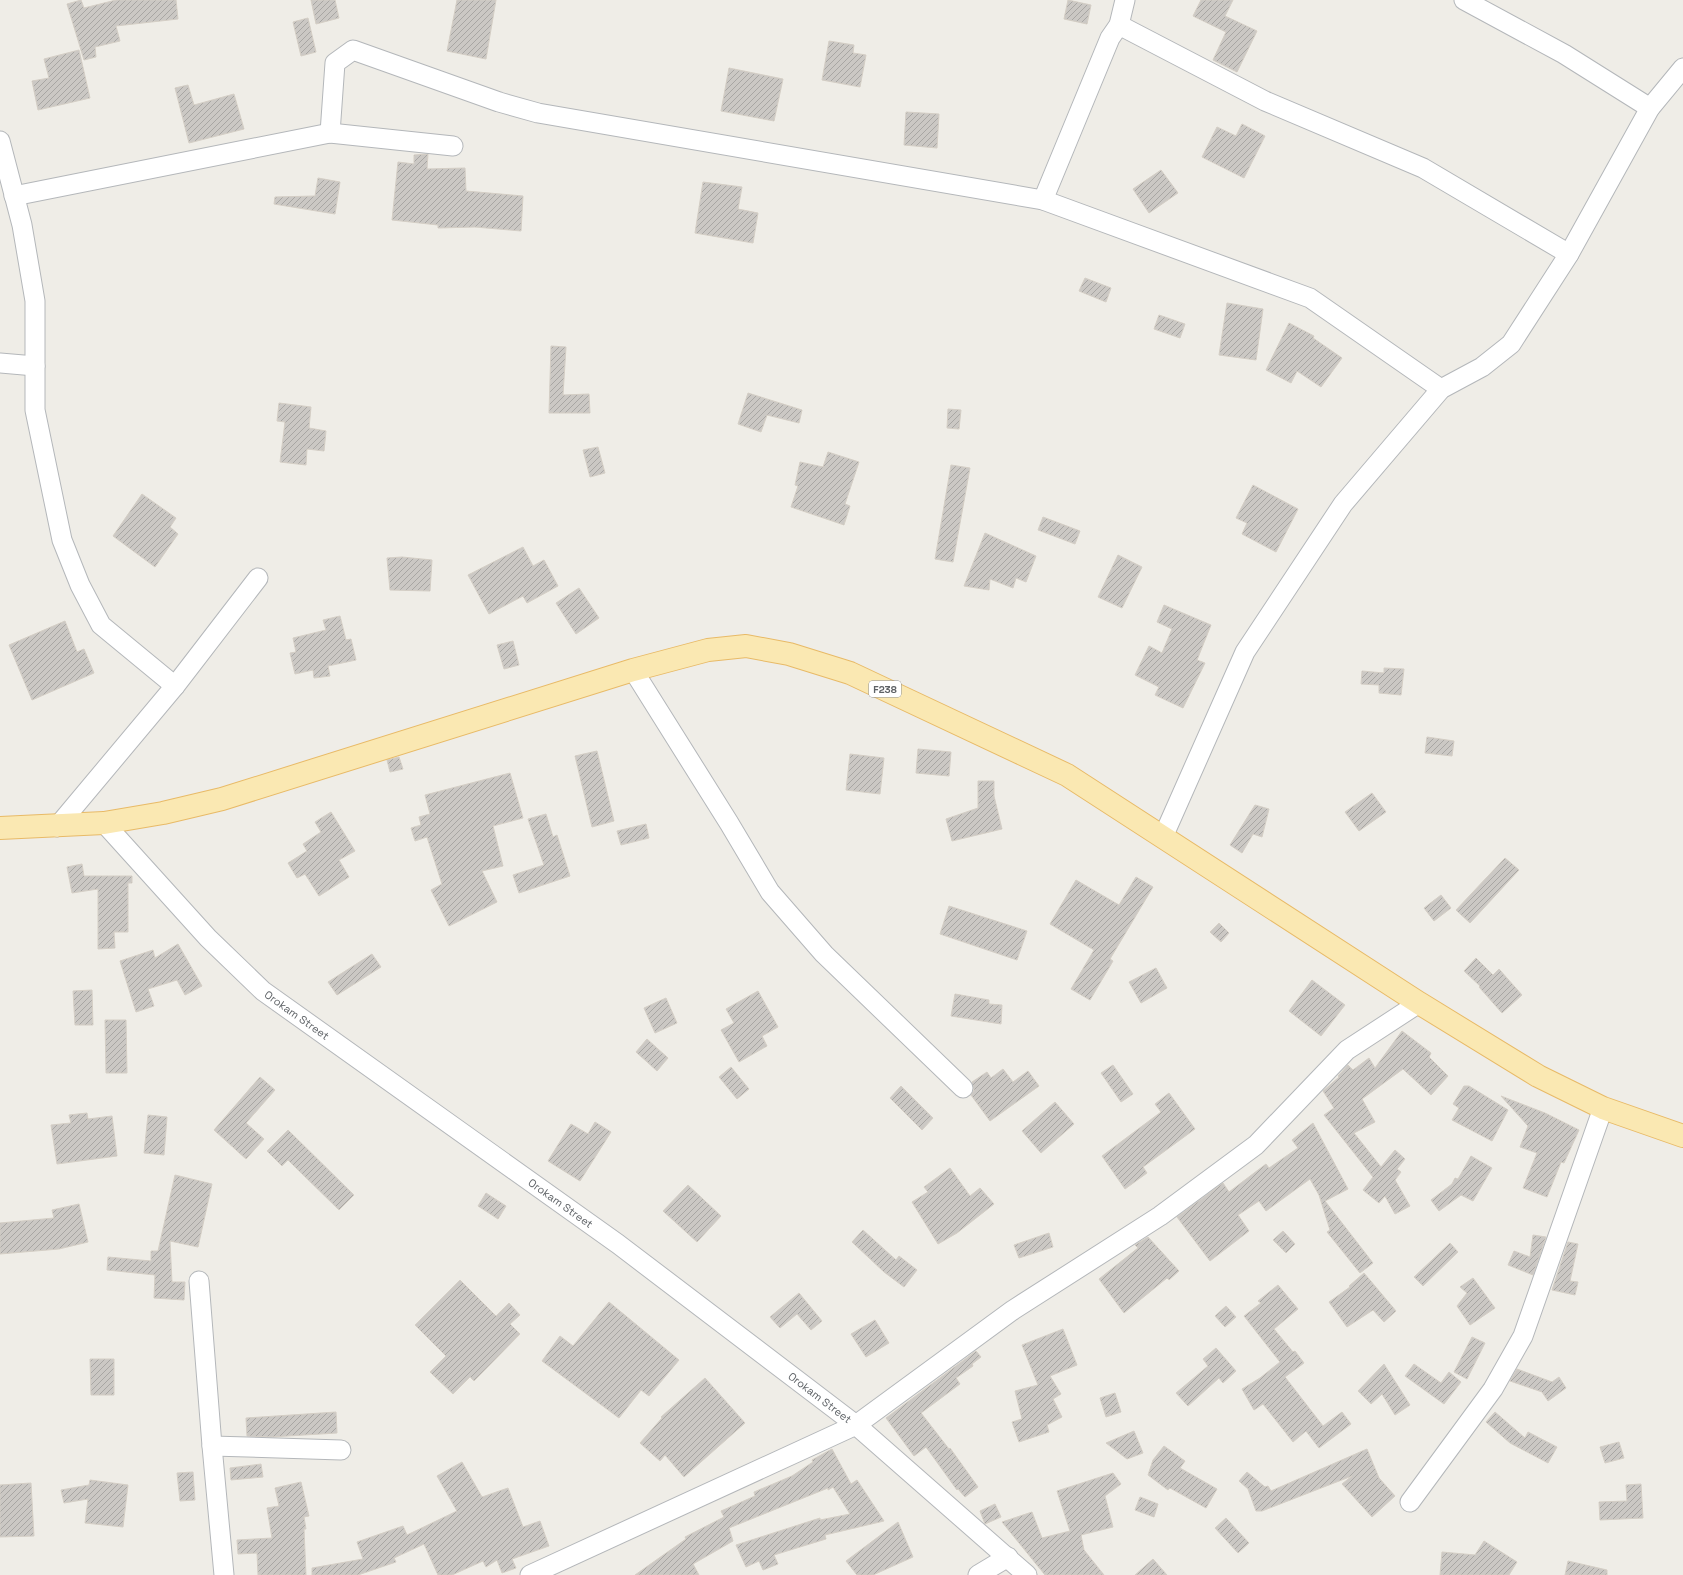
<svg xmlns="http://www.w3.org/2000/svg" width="1683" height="1575" font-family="'Space Grotesk',sans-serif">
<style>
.building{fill:url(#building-hatch);stroke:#d4cec5}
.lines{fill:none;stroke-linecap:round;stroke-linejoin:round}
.minor-casing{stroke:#b4b7ba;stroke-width:21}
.primary-casing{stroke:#e8ba67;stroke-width:24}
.minor{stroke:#fff;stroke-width:19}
.primary{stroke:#fae8b2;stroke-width:22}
.labels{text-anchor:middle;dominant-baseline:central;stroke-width:3;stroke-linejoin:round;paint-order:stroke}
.shield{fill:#fff;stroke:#8e9194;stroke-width:1}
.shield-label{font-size:10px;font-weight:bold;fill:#5e6266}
.street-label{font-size:11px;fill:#5e6266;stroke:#fff}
</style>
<defs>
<pattern id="building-hatch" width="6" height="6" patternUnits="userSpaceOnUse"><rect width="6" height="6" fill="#cbc8c4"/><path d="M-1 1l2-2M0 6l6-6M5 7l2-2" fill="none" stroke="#a8a6a3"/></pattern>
</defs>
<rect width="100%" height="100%" fill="#efede7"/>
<!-- building -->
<path class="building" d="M81,0L84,8L116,0H176L178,19L116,26L120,41L95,47L96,57L84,60L67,4Z
M311,0H335L339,18L316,24Z
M457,0H496L486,59L447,51Z
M1068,0L1091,5L1087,24L1064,19Z
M1201,0H1233L1225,16L1257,31L1237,72L1213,60L1226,32L1193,16Z
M308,18L316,52L301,56L293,22Z
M829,41L854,45L853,53L866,55L860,87L822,80Z
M79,50L90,98L38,110L32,81L49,78L44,59Z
M729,68L783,79L774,121L721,111Z
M188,85L194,105L234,94L244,129L189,143L175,88Z
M906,112L939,114L937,148L904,145Z
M1242,124L1265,136L1244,178L1202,157L1217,127L1236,136Z
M428,154L427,169L465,168L466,191L523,196L521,231L475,227L438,228V225L392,220L398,162L414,164V155Z
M1161,170L1178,193L1149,213L1133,189Z
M318,178L340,182L335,214L274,204L275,197L315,196Z
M703,182L742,187L738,209L758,213L753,243L695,233Z
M1085,278L1111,288L1106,302L1079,291Z
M1227,303L1263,309L1256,360L1219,355Z
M1159,315L1185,324L1180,338L1154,329Z
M1289,323L1314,336L1313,338L1342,358L1321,387L1297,371L1291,383L1266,370Z
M551,346L566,347L563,395L589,394L590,413H549Z
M748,393L802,410L799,423L767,415L761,432L738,424Z
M279,403L311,407L309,428L326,431L324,451L307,449L306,465L280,462L285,422L277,421Z
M948,409L961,410L959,429L947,428Z
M598,447L605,473L590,477L583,450Z
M828,452L859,462L845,504L850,506L844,525L791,507L798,486L795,485L800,462L823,467Z
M951,465L970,468L953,562L935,559Z
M1253,485L1298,509L1276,552L1242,534L1247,523L1236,518Z
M142,494L176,518L170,527L178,534L155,567L113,536Z
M1043,517L1080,531L1075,544L1038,530Z
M985,533L1036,556L1026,582L1016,578L1013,588L990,579L989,590L964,586Z
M523,547L533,566L544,560L558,586L527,603L523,596L489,614L468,575Z
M1118,555L1142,567L1122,608L1098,597Z
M402,557L432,560L430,591L390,590L387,558Z
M579,588L599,618L576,634L556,603Z
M1164,605L1211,625L1197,660L1205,663L1183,708L1155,695L1159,687L1135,675L1149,646L1162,653L1172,629L1157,622Z
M340,616L346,640L351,639L356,660L328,666L330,676L314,678L313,670L295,674L290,653L296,652L293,638L326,630L323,620Z
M65,621L77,652L84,649L94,673L32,700L9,645Z
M513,641L519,665L504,669L497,645Z
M1384,668L1404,669L1401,695L1379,693V685L1361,684L1362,671L1384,673Z
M1427,737L1454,741L1452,756L1425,753Z
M918,749L951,752L949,776L916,773Z
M597,751L614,821L592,827L575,756Z
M850,754L884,758L880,794L846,790Z
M399,757L403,769L390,772L387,760Z
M510,773L523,818L493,826L503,866L482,871L497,902L449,926L431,890L442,884L427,837L415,841L411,828L421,825L419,817L430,814L425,795Z
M978,781H994V796L1002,829L952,841L946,819L978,808Z
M1372,793L1386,812L1359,831L1345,812Z
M1255,805L1269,809L1262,837L1253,834L1242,853L1230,845Z
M331,812L355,851L339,860L349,877L319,896L305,874L297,878L288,863L307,851L303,844L321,832L315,822Z
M546,814L553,837L557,835L570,876L519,893L513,875L544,865L528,819Z
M646,824L649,838L621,845L617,831Z
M1505,858L1519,870L1470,923L1456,910Z
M82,864L84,876H132V883H128V932H114L115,948L98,949V889L72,893L67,867Z
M1136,877L1153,887L1110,959L1113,961L1090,1000L1071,989L1094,950L1050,924L1076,880L1119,905Z
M1441,895L1451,908L1434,921L1424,908Z
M949,906L1027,931L1017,960L940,934Z
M1219,923L1229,933L1221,942L1210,932Z
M178,944L202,986L185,995L177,980L148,989L154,1006L136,1012L120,961L153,950L155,958Z
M372,954L381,967L337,995L328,982Z
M1476,958L1493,975L1499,969L1522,995L1502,1013L1479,987L1480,986L1464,971Z
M1156,968L1167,988L1141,1003L1129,982Z
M1312,980L1345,1005L1321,1036L1289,1011Z
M92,990L93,1025H75L73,991Z
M758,991L778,1027L762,1036L767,1046L739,1062L721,1030L734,1023L726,1009Z
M955,994L989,1000V1004L1002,1005L1001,1024L951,1016Z
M666,998L677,1023L655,1033L644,1008Z
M105,1020H126L127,1073H106Z
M1402,1031L1431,1053L1429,1057L1448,1076L1431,1095L1403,1069L1362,1099L1375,1122L1354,1133L1381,1167L1395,1150L1405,1159L1397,1169L1401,1172L1395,1180L1410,1206L1395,1214L1385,1196L1379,1203L1363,1190L1373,1177L1324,1115L1334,1108L1323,1091L1339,1077L1338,1076L1348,1065L1353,1070L1369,1058L1375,1068Z
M647,1039L668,1058L657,1071L636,1052Z
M1113,1065L1133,1094L1121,1102L1101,1073Z
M731,1067L749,1089L737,1099L719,1077Z
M1003,1069L1013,1082L1028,1071L1039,1086L990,1121L971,1095L974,1090L972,1082L987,1072L991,1078Z
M260,1077L275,1090L246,1123L264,1139L246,1159L214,1130Z
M901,1086L933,1118L922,1130L890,1098Z
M1464,1086H1469L1508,1110L1492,1141L1452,1120L1459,1108L1453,1104Z
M1169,1093L1195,1129L1143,1167L1147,1173L1125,1189L1102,1156L1161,1112L1155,1104Z
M1501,1096L1545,1113L1579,1130L1564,1163L1561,1162L1547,1197L1523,1188L1537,1153L1520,1147L1528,1126Z
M1055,1102L1074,1124L1041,1153L1022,1131Z
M87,1113L88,1119L112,1116L117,1156L57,1164L51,1125L71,1123L69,1115Z
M148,1115L167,1117L164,1155L144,1153Z
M595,1122L611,1132L580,1181L548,1161L571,1124L588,1134Z
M1313,1123L1348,1189L1325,1201L1373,1263L1360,1273L1327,1232L1330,1230L1319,1195L1310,1179L1266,1211L1259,1201L1238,1215L1249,1231L1210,1261L1177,1217L1223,1183L1229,1192L1266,1164L1269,1168L1298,1148L1292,1140Z
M288,1130L354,1195L339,1210L288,1160L282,1166L267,1151Z
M1471,1156L1492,1168L1473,1201L1461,1195L1439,1211L1431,1200L1452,1184L1455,1178L1458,1179Z
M950,1168L970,1196L980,1188L994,1204L957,1233L938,1244L912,1202L928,1192L924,1187Z
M175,1175L212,1184L198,1247L170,1241L172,1282H185L184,1300L154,1298L155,1275L107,1270L108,1257L151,1261V1251H158Z
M688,1185L721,1216L697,1242L663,1211Z
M486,1193L506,1206L498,1219L478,1206Z
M79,1204L88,1242L59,1249L0,1254V1223L54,1218L52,1210Z
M863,1230L896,1260L899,1256L917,1270L904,1287L884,1272L852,1242Z
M1283,1231L1295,1244L1286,1253L1273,1240Z
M1049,1233L1053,1247L1019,1258L1014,1245Z
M1533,1235L1546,1237L1533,1275L1508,1265L1514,1251L1530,1257Z
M1148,1237L1179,1271L1169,1280L1167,1278L1124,1313L1099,1279L1138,1248L1135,1245Z
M1568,1242L1578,1244L1570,1281L1578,1282L1575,1295L1552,1290Z
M1450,1243L1458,1252L1423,1286L1414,1277Z
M1364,1273L1396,1311L1384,1322L1373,1310L1347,1327L1329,1302L1350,1287L1349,1286Z
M1473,1278L1495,1308L1470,1325L1457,1306L1467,1293L1460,1287Z
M460,1280L496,1316L509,1303L520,1315L510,1324L520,1334L474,1381L470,1377L453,1394L430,1372L446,1356L415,1325Z
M1278,1285L1298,1309L1274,1329L1293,1352L1295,1351L1304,1363L1285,1377L1323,1426L1342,1412L1351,1424L1319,1448L1306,1431L1293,1442L1263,1404L1254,1410L1242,1389L1260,1378L1280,1362L1244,1316L1261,1303L1258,1301Z
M799,1293L822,1321L811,1330L797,1314L780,1328L770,1317Z
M609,1302L679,1360L649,1396L641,1390L619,1418L542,1361L560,1336L573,1346Z
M1226,1306L1236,1317L1225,1327L1215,1316Z
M875,1320L889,1343L866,1357L851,1334Z
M1063,1329L1077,1365L1050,1376L1061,1394L1053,1399L1062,1417L1047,1425L1049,1432L1019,1442L1012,1422L1022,1419L1015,1391L1038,1385L1022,1345Z
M1472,1337L1485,1343L1467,1379L1454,1372Z
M1216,1348L1236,1371L1223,1383L1219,1378L1188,1406L1176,1393L1208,1366L1203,1359Z
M976,1351L981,1357L972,1364L973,1366L956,1378L960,1384L921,1413L949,1449L950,1448L978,1487L965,1497L958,1489L957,1490L926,1447L914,1456L886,1418Z
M90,1359H114V1395H91Z
M1384,1364L1410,1405L1395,1415L1382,1394L1371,1404L1358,1391Z
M1414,1364L1441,1383L1449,1372L1461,1382L1444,1404L1405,1376Z
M1517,1369L1552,1382L1559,1377L1566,1388L1548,1401L1542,1392L1510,1381Z
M705,1378L745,1423L684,1477L665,1455L660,1461L640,1443L662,1418L661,1417Z
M1115,1393L1121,1412L1106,1417L1100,1398Z
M336,1412L337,1433L271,1437L247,1436L246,1418Z
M1495,1412L1525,1438L1528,1432L1557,1447L1548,1463L1510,1443L1486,1422Z
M1134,1431L1143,1453L1127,1459L1106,1443Z
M1619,1442L1624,1458L1605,1463L1600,1447Z
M1164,1446L1185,1461L1180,1468L1217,1489L1206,1508L1170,1488L1168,1490L1148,1475L1153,1460Z
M832,1449L851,1484L857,1480L884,1521L825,1535L826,1539L774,1555L778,1564L763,1570L759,1561L746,1567L736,1545L820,1518V1520L850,1514L833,1487L828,1490V1488L729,1528L733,1541L693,1564L699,1575H635L686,1539L685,1537L724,1517L721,1511L755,1496L754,1492L792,1476L813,1462L812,1460Z
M1367,1449L1379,1478L1395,1496L1372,1517L1342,1484L1352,1476L1262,1511H1256L1248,1489L1239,1481L1247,1472L1265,1487L1268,1486L1271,1491Z
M462,1462L482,1497L508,1488L523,1527L540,1521L549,1546L512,1559L516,1568L502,1573L497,1560L486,1567L483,1561L452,1575H438L424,1544L394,1558L396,1562L358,1575H312V1568L363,1559L357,1542L403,1526L407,1535L457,1511L437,1476Z
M261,1464L263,1477L231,1480L230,1468Z
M193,1472L195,1500L180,1501L177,1473Z
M1113,1473L1121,1484L1105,1496L1113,1527L1081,1535L1084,1550L1104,1575H1045L1002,1522L1032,1512L1042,1538L1070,1531L1057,1491Z
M90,1480L128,1485L123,1527L85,1523L88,1499L64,1503L61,1490L89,1485Z
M301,1482L309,1516L304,1517L306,1529H304L306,1575H258L257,1553L238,1554L237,1540L272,1538L267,1508L279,1506L275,1488Z
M31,1483L34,1536L0,1537V1485Z
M1641,1484L1643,1518L1600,1520L1599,1502L1627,1501L1626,1485Z
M1140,1497L1158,1504L1154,1517L1135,1510Z
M995,1504L1001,1517L985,1524L980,1511Z
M1226,1518L1249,1543L1238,1553L1215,1528Z
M898,1522L913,1557L873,1575H857L846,1561Z
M1484,1541L1517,1562L1509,1575H1440L1442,1552L1475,1555Z
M1153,1559L1167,1575H1135Z
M1568,1561L1607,1570V1575H1565Z"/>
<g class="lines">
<!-- minor casing -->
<g class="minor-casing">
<g id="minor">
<path d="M1464,0L1564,54L1650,108"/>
<path d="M1119,25L1265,101L1423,168L1569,254"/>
<path d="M330,133L335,63L353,50L499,102L538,113L1043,200L1310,298L1441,389"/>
<path d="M0,141L22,225L35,301V410L62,540L80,585L101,625L175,686"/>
<path d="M14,196L330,133L453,146"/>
<path d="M1043,200L1110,38L1119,25L1125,0"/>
<path d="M0,363L35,366"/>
<path d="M633,670L729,823L770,892L824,954L963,1088"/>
<path id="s1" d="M104,823L208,938L263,991L618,1244L856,1425L1027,1575"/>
<path d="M57,827L175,686L258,578"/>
<path d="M1163,837L1245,652L1343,504L1441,389L1482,367L1511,344L1569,254L1650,108L1683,68"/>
<path d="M199,1281L212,1446L224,1575"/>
<path d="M212,1446L341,1450"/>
<path d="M1410,1502L1493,1389L1523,1336L1603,1108"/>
<path d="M530,1575L856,1425L1013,1310L1160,1216L1256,1145L1347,1050L1419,1003"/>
<path d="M978,1575L1008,1557"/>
</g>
</g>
<!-- primary casing -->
<g class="primary-casing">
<path id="primary" d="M0,828L104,823L163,813L222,799L633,670L708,650L746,646L789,654L850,673L1067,775L1419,1003L1538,1076L1603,1108L1683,1136"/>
</g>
<!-- minor -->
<use href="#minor" class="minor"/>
<!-- primary -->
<use href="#primary" class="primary"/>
</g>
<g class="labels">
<!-- shield labels -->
<rect class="shield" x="869" y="681" width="32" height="16" rx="3"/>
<g class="shield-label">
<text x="885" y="689">F238</text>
</g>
<!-- street labels -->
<g class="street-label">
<text stroke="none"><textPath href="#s1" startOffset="273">Orokam Street</textPath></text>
<text stroke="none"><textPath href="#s1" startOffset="597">Orokam Street</textPath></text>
<text stroke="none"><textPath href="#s1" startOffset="921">Orokam Street</textPath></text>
</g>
</g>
</svg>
